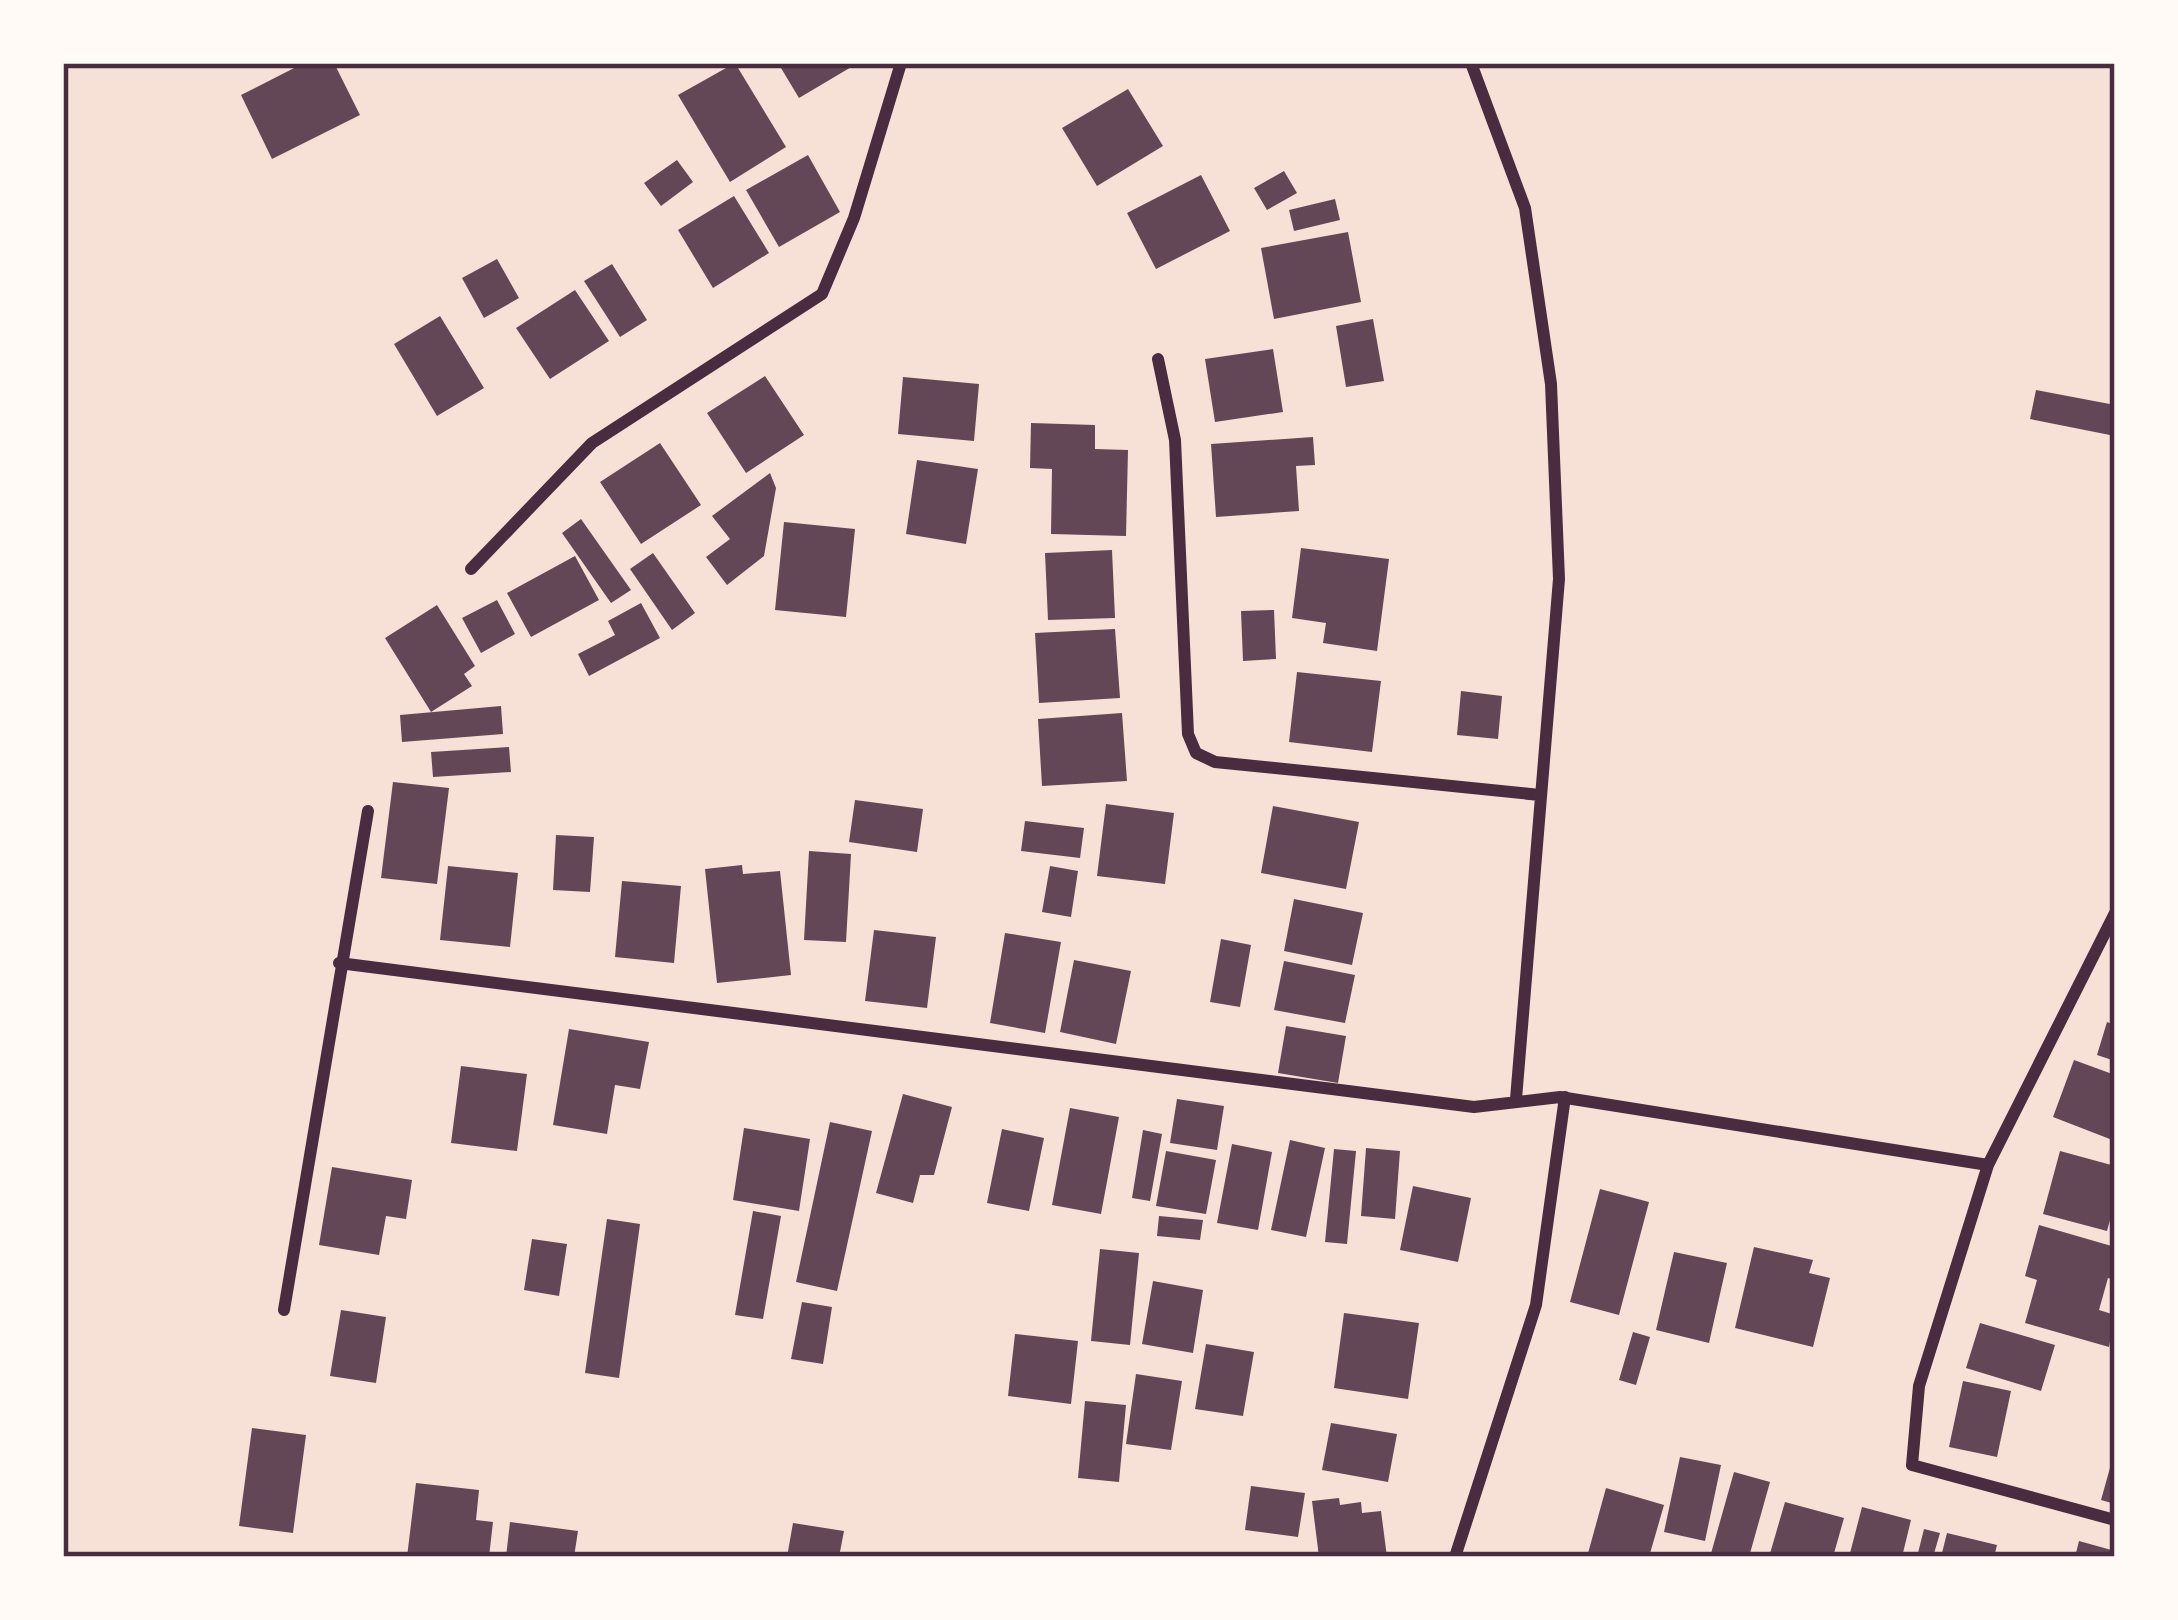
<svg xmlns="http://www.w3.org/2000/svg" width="2178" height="1620" font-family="Barlow,sans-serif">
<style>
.building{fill:#644757}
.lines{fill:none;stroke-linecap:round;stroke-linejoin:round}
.minor{stroke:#4a2c40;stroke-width:12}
.neatline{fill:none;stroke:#4a2c40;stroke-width:4.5}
</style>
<rect width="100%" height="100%" fill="#f7e1d7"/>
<!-- building -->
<path class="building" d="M304,63H334L360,115L272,159L241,95Z
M735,63L786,147L730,182L678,95Z
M778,63H858L799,98Z
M1128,89L1163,146L1097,186L1062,128Z
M808,155L840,212L779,247L746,190Z
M677,160L693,182L661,206L644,183Z
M1284,171L1297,193L1267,210L1254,188Z
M1201,175L1230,231L1156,269L1127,213Z
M734,196L769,253L713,288L678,230Z
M1335,199L1340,220L1294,231L1289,210Z
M1348,232L1361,302L1274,319L1261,248Z
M497,259L519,298L484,318L462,278Z
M612,264L647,320L620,337L584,281Z
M575,290L609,341L550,379L516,328Z
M440,316L484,388L437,416L394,344Z
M1373,319L1384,381L1346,387L1336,326Z
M1273,349L1283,412L1215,422L1205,359Z
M765,376L804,435L746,473L707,413Z
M903,377L979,384L974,441L898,434Z
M2036,390L2115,405V436L2030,419Z
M1031,423L1095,425V449L1128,450L1126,536L1051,534L1052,469L1030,468Z
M1313,437L1315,465L1296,466L1299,511L1216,517L1211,444Z
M660,443L701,505L641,544L600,482Z
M917,460L978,469L966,544L906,534Z
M770,473L776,488L764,556L727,585L706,557L730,539L712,516Z
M581,519L631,590L611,603L562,533Z
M784,522L855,529L846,617L775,610Z
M1301,548L1389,559L1377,651L1323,643L1326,623L1292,618Z
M1112,550L1115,618L1048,620L1045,553Z
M653,553L695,613L672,630L630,569Z
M575,556L599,600L531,637L507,593Z
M497,600L515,634L481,653L462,618Z
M641,603L660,638L589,676L578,654L615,635L608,621Z
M437,605L475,666L464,674L472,686L431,712L385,638Z
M1274,610L1276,659L1243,661L1241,611Z
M1115,629L1120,698L1039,703L1035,633Z
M1297,672L1381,681L1372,752L1289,742Z
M1461,691L1502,696L1498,739L1457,735Z
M501,706L503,734L402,742L400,715Z
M1122,713L1127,781L1042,786L1038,719Z
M509,747L511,772L433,777L431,752Z
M393,782L449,788L437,884L381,878Z
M855,800L923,809L917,852L849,842Z
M1106,804L1174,813L1165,884L1097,876Z
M1273,806L1359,822L1346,889L1261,873Z
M1025,821L1084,828L1080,858L1021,851Z
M556,835L594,837L590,892L553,890Z
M809,851L851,854L846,942L804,940Z
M742,865L743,874L780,871L791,975L717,983L705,869Z
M448,866L518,873L510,947L440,940Z
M1050,866L1078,871L1071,917L1042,912Z
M622,881L681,886L674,963L615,957Z
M1294,899L1363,913L1352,965L1284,951Z
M874,930L936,937L927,1008L865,1001Z
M1005,933L1061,942L1045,1033L990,1023Z
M1221,939L1251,945L1240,1007L1210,1002Z
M1074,960L1131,971L1116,1044L1060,1032Z
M1284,961L1355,975L1345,1023L1274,1010Z
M2107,1022L2115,1025V1061L2097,1055Z
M1286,1026L1346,1036L1338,1083L1278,1073Z
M569,1029L649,1042L640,1089L615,1085L607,1134L553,1125Z
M2074,1060L2115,1075V1141L2053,1117Z
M461,1066L527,1074L517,1151L451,1143Z
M903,1094L952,1107L934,1175H920L913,1203L876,1193Z
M1177,1099L1224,1106L1217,1150L1170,1143Z
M1070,1108L1119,1117L1101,1214L1052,1205Z
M830,1122L872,1131L837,1291L796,1282Z
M744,1128L810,1139L799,1211L733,1200Z
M1002,1129L1044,1138L1029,1211L987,1203Z
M1143,1130L1162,1134L1150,1201L1132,1198Z
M1290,1140L1325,1148L1306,1237L1271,1230Z
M1232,1144L1272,1152L1258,1230L1217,1223Z
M1366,1148L1400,1151L1395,1219L1361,1216Z
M1334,1149L1356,1151L1347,1244L1325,1242Z
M1166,1151L1216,1160L1206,1214L1156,1206Z
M2060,1151L2115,1166V1202L2107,1231L2043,1214Z
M332,1167L412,1180L406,1219L386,1216L379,1255L319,1245Z
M1413,1186L1471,1198L1458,1262L1400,1250Z
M1600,1189L1649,1202L1619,1315L1570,1302Z
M753,1211L781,1216L763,1319L735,1315Z
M1159,1216L1203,1220L1200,1240L1157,1236Z
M607,1219L640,1224L619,1378L585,1373Z
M2039,1225L2115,1247V1280L2108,1278L2099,1310L2115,1315L2109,1347L2025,1323L2037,1280L2025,1276Z
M532,1239L567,1244L559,1296L524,1290Z
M1754,1247L1813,1260L1809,1273L1830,1278L1813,1347L1735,1328Z
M1100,1249L1139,1253L1130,1345L1091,1341Z
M1674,1252L1727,1263L1709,1343L1656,1330Z
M1153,1281L1203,1290L1193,1353L1142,1344Z
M802,1302L832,1307L823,1364L791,1359Z
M341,1310L386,1317L376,1383L330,1376Z
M1344,1313L1419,1323L1408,1399L1334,1388Z
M1980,1323L2055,1345L2041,1391L1966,1368Z
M1633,1332L1650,1337L1636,1385L1619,1380Z
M1015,1334L1078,1341L1071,1404L1008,1396Z
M1206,1344L1254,1352L1243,1416L1195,1409Z
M1136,1374L1182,1381L1171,1450L1126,1444Z
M1963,1381L2011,1391L1997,1457L1949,1447Z
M1085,1401L1126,1405L1119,1482L1078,1478Z
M1331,1423L1397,1434L1388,1482L1322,1470Z
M252,1428L306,1435L293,1533L239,1526Z
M2115,1450V1504L2101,1500Z
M1680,1457L1721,1465L1705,1541L1664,1532Z
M1734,1472L1770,1482L1749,1557H1710Z
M416,1483L479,1490L476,1520L493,1522L489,1557H407Z
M1251,1486L1305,1493L1298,1537L1245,1530Z
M1606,1488L1664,1505L1649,1557H1587Z
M1339,1498L1340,1505L1361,1502L1362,1513L1381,1511L1387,1557H1319L1312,1501Z
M1785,1502L1844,1518L1833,1557H1769Z
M1862,1507L1911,1520L1902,1557H1849Z
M510,1522L578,1531L574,1557H506Z
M793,1523L844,1531L839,1557H787Z
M1924,1529L1940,1533L1933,1557H1917Z
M1947,1533L1997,1545L1994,1557H1941Z
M2079,1541L2115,1551V1557H2075Z"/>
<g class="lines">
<!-- minor -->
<path class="minor" d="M1471,63L1525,208L1551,384L1559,579L1516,1099
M1158,359L1175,440L1188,734L1196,753L1215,762L1540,795
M471,569L592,443L822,294L854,218L901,63
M339,963L1474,1107L1560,1097L1988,1165L1919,1386L1912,1465L2115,1520
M1988,1165L2115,913
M284,1310L368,811
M1455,1557L1536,1305L1565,1097"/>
</g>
<!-- border -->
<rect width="2178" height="1620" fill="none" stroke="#fffaf5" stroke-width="132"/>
<rect x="66" y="66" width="2046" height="1488" class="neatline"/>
</svg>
